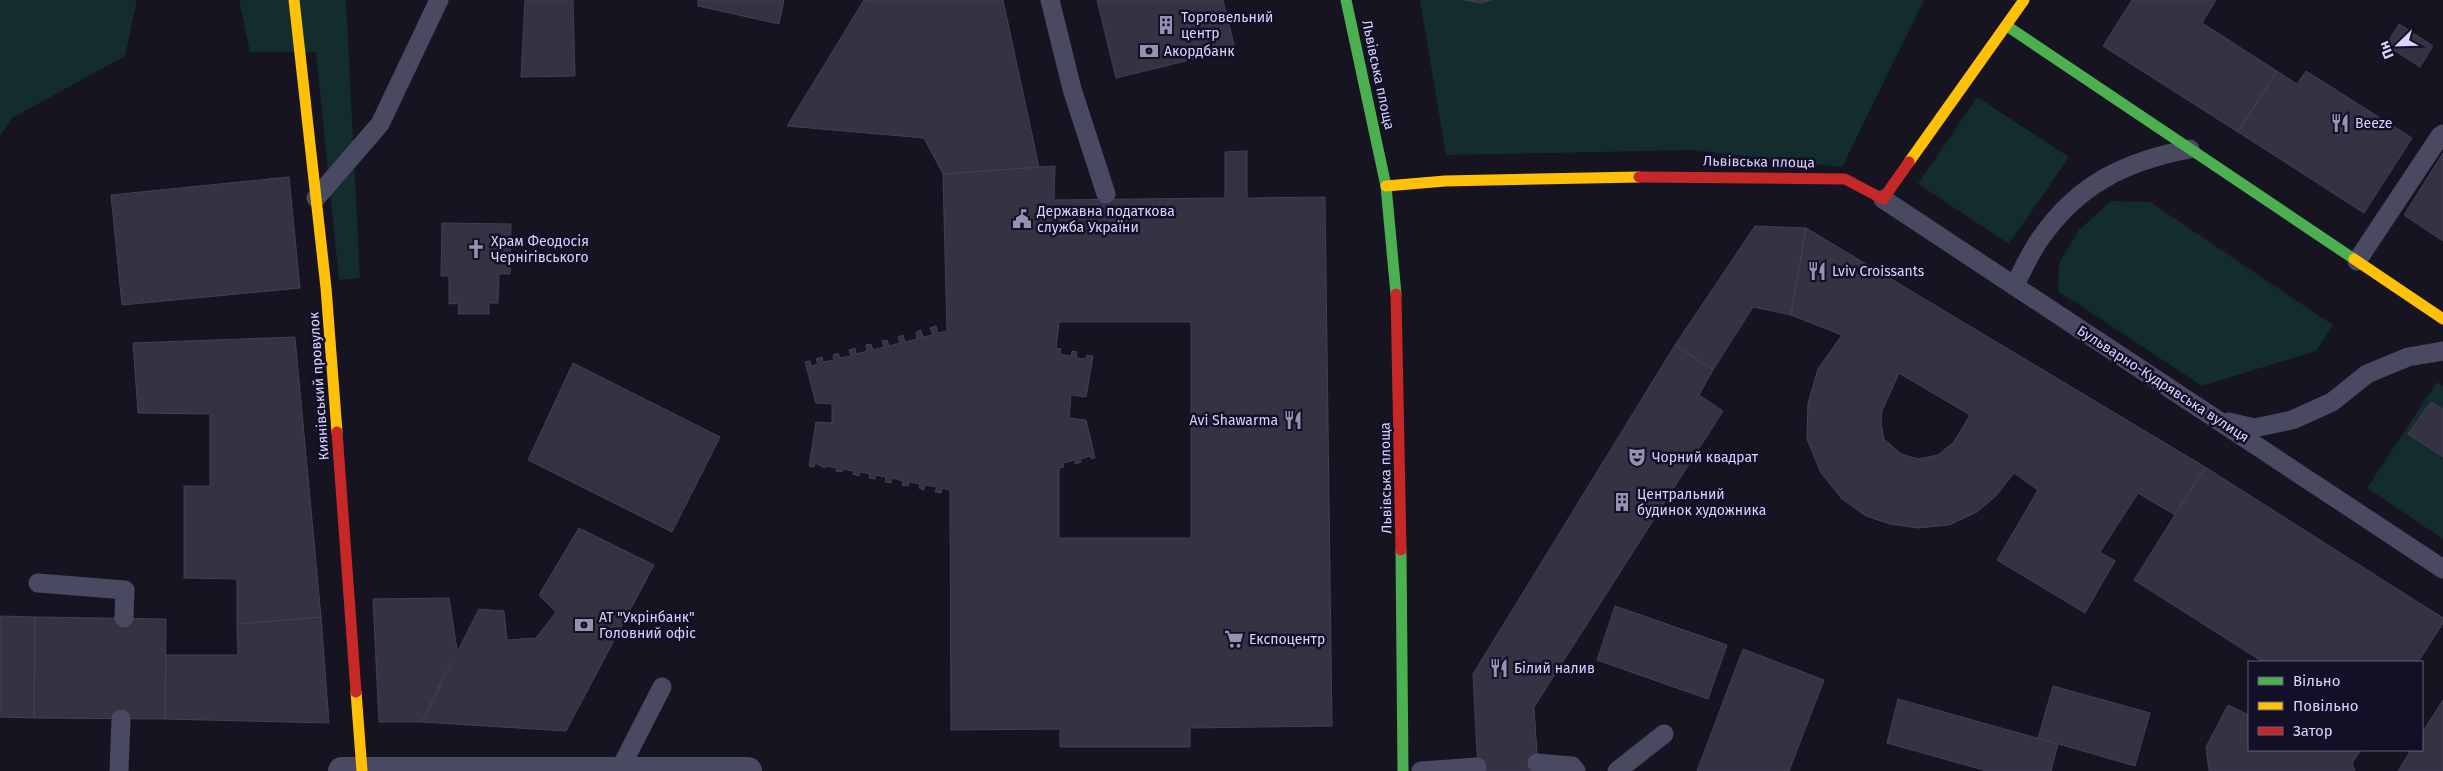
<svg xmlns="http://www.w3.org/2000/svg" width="2443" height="771" font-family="'Fira Sans',sans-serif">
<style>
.green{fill:#132c2d}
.building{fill:#343243;stroke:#433f54;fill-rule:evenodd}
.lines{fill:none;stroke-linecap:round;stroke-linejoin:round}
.lane{stroke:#4a4962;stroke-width:19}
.street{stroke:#4a4962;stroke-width:28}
.fast{stroke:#4caf50;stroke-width:11}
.slow{stroke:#ffc107;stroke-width:11}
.jam{stroke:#c62828;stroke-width:11}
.labels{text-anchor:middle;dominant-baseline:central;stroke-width:5;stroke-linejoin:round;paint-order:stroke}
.poi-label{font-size:14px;fill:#d9d4ff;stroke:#130f26;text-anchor:start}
.street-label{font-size:14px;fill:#d9d4ff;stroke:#130f26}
</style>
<rect width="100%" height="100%" fill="#161421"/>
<!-- green -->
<path class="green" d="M0,0H137L125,56L12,118L0,136Z
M239,0H346L360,278L339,280L316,52H250Z
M1420,0H1924L1842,167L1693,150L1446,155Z
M1977,97L2069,157L2009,244L1918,184Z
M2111,201L2150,202L2333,325L2316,351L2202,386L2058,291L2059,263L2079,230Z
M2437,382L2443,386V539L2367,488Z"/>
<!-- building -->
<path class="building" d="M525,0H573L575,76L521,77Z
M698,0H784L779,24L698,6Z
M864,0H1003L1039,167L943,174L924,138L787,126Z
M1097,0H1223L1235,49L1116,78Z
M1464,0H1491L1481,3Z
M2132,0H2216L2202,23L2277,71L2238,132L2103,46Z
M2399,24L2433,46L2420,67L2386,45Z
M2277,71L2297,84L2306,71L2412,138L2364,213L2238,132Z
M1247,151V198L1325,197L1332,726L1190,728V747H1060V729L951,730L950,490L942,488L941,493L935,492L937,487L925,485L924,490L919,488L920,484L909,482L908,486L902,485L903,481L892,478L891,483L885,482L886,477L875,475V479L869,478L870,474L859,472V476L853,474L854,471L843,469L842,472L836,471L837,468L826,466L825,468L815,463L814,467L809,466L816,422L832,423V404L816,403L805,362L810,361L811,366L818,364L816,359L822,357L823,362L834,360L833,355L838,353L840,358L851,356L849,350L855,348L856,354L867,351L866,345L871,344L873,350L884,347L882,341L887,340L889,346L900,343L898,337L903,335L905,342L917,339L916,332L921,330L923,337L933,335L930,328L936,326L938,333L947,331L943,174L1055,166L1054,200L1225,198V152ZM1059,322H1191V538H1059V468L1064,467L1063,463L1075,460V464L1081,462L1080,459L1091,456V459L1095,458L1086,420L1069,418L1071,395L1086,397L1093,356L1087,355L1086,359L1076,358L1077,352L1072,351L1071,356L1060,354L1061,349L1056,348Z
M2443,153V241L2404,215Z
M289,177L300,288L122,305L111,195Z
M442,223L511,224L510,274H499L498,303H489V314H458L459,303L449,304V276H441Z
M1755,226L1806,228L1791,315L1753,307L1713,370L1675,345Z
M1806,228L2205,467L2175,515L2138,493L2100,552L2115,561L2085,613L1997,560L2038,490L2014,473L1996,496L1977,512L1949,525L1918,528L1890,524L1866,516L1842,499L1821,473L1807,439L1808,403L1818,369L1842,335L1791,315ZM1899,373L1970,415L1954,442L1938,455L1918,459L1901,454L1884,439L1881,424L1882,411Z
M295,337L321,617L237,624V579L184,578V486H210V414L138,413L133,343Z
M1675,345L1713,370L1699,395L1723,411L1534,707L1538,771H1478L1473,674Z
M573,363L720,437L672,532L528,460Z
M2431,402L2443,409V457L2408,434Z
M2205,467L2443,618V623L2418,662H2263L2134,580Z
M579,528L654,565L566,731L422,722L479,609L504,611L507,640L536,638L556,612L539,595Z
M449,598L457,649L422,722H379L373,599Z
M1615,606L1727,645L1708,699L1597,660Z
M0,616L35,617L34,718L0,717Z
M35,617L166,619L165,719L34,718Z
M321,617L329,723L165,719L166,655H238L237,624Z
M1743,649L1824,680L1789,771H1697Z
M2053,686L2150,713L2135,766L2038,738Z
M1898,699L2058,744L2051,771H1987L1887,743Z
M2443,700V771H2398L2411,750H2422V733Z
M2228,705L2249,715V750H2361L2352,763L2355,771H2209L2206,747Z"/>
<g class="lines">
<!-- lane -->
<path class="lane" d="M1050,0L1072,89L1106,194
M316,198L380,124L439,0
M1883,199L2443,569
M2357,261L2440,136L2443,134
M2014,286C2023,270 2030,253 2040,239C2078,184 2126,161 2190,149
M2229,422L2254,428L2292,420L2332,402L2367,374L2408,357L2443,351
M38,583L125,590L124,618
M1537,763L1572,766L1576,771
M119,771L121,719
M619,771L662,687
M1421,771L1477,767
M1617,771L1664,734"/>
<!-- street -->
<path class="street" d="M342,771H748"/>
<!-- fast -->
<path class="fast" d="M1346,0L1386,186L1396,294
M2007,26L2354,259
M1401,550L1403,771"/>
<!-- slow -->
<path class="slow" d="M294,0L326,288L337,432
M1909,162L2024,0
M1386,186L1445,181L1639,177
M2354,259L2443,319
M356,692L362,771"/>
<!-- jam -->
<path class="jam" d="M1639,177L1845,179L1883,199L1909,162
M1396,294L1401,550
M337,432L356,692"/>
</g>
<!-- icons -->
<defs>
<g id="building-bare" transform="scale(1.5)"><path d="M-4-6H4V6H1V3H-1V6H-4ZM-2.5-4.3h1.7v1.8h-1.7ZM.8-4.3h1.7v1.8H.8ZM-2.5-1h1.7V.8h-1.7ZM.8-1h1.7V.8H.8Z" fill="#9591b1" stroke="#130f26" stroke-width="2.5" paint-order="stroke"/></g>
<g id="bank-bare" transform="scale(1.5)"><path d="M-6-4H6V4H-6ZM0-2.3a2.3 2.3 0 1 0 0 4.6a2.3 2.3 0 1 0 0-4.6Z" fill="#9591b1" stroke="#130f26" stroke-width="2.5" paint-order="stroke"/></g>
<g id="restaurant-bare" transform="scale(1.5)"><path d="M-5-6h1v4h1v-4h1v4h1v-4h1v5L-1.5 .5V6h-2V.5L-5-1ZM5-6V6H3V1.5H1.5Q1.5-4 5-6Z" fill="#9591b1" stroke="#130f26" stroke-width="2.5" paint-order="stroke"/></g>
<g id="civic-bare" transform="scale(1.5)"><path d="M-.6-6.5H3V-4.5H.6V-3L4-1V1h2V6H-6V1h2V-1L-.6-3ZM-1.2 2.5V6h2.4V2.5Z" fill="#9591b1" stroke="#130f26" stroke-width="2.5" paint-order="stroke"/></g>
<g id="church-bare" transform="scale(1.5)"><path d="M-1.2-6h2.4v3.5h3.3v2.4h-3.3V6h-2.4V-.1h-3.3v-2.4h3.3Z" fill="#9591b1" stroke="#130f26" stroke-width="2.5" paint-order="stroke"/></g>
<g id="theatre-bare" transform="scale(1.5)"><path d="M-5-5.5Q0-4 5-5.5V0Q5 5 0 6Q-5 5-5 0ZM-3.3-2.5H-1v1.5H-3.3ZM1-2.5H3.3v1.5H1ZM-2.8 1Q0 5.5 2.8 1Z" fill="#9591b1" stroke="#130f26" stroke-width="2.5" paint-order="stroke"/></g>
<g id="supermarket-bare" transform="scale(1.5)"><path d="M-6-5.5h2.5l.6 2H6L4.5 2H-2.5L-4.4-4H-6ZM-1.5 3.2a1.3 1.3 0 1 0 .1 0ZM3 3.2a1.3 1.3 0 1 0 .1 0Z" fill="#9591b1" stroke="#130f26" stroke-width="2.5" paint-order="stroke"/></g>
</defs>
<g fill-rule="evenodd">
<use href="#building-bare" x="1166" y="25"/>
<use href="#bank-bare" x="1149" y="51"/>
<use href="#restaurant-bare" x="2340" y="123"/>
<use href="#civic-bare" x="1022" y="219"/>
<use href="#church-bare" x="476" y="249"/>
<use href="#restaurant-bare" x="1817" y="271"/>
<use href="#restaurant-bare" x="1293" y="420"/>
<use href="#theatre-bare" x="1637" y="457"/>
<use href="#building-bare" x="1622" y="502"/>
<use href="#bank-bare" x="584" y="625"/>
<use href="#supermarket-bare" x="1234" y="639"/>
<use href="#restaurant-bare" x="1499" y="668"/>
</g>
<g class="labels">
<!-- poi labels -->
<g class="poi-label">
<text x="1181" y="17">Торговельний<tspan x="1181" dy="16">центр</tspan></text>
<text x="1164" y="51">Акордбанк</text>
<text x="2355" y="123">Beeze</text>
<text x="1037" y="211">Державна податкова<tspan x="1037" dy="16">служба України</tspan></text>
<text x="491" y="241">Храм Феодосія<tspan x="491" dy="16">Чернігівського</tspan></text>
<text x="1832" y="271">Lviv Croissants</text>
<text x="1278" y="420" text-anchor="end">Avi Shawarma</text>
<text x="1652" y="457">Чорний квадрат</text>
<text x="1637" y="494">Центральний<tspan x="1637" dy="16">будинок художника</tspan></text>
<text x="599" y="617">АТ "Укрінбанк"<tspan x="599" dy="16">Головний офіс</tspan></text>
<text x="1249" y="639">Експоцентр</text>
<text x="1514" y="668">Білий налив</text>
</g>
<!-- street labels -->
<g class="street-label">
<text transform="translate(1378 75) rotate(78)">Львівська площа</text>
<text transform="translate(1759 162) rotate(1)">Львівська площа</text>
<text transform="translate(2163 384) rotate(33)">Бульварно-Кудрявська вулиця</text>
<text transform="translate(319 386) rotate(-94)">Киянівський провулок</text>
<text transform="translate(1386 478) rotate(-91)">Львівська площа</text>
</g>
</g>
<!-- legend -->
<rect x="2248" y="661" width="175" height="90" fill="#130f26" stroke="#625e7d"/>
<rect x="2258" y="677" width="25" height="8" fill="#4caf50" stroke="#625e7d"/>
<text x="2293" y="686" font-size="15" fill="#d9d4ff">Вільно</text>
<rect x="2258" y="702" width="25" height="8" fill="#ffc107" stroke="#625e7d"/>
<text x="2293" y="711" font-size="15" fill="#d9d4ff">Повільно</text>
<rect x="2258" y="727" width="25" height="8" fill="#c62828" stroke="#625e7d"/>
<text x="2293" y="736" font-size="15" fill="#d9d4ff">Затор</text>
<!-- north arrow -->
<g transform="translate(2398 45) rotate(247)" stroke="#130f26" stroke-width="4" paint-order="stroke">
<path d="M0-4L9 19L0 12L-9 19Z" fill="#d9d4ff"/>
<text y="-8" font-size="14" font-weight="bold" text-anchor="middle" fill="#d9d4ff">Пн</text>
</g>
</svg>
